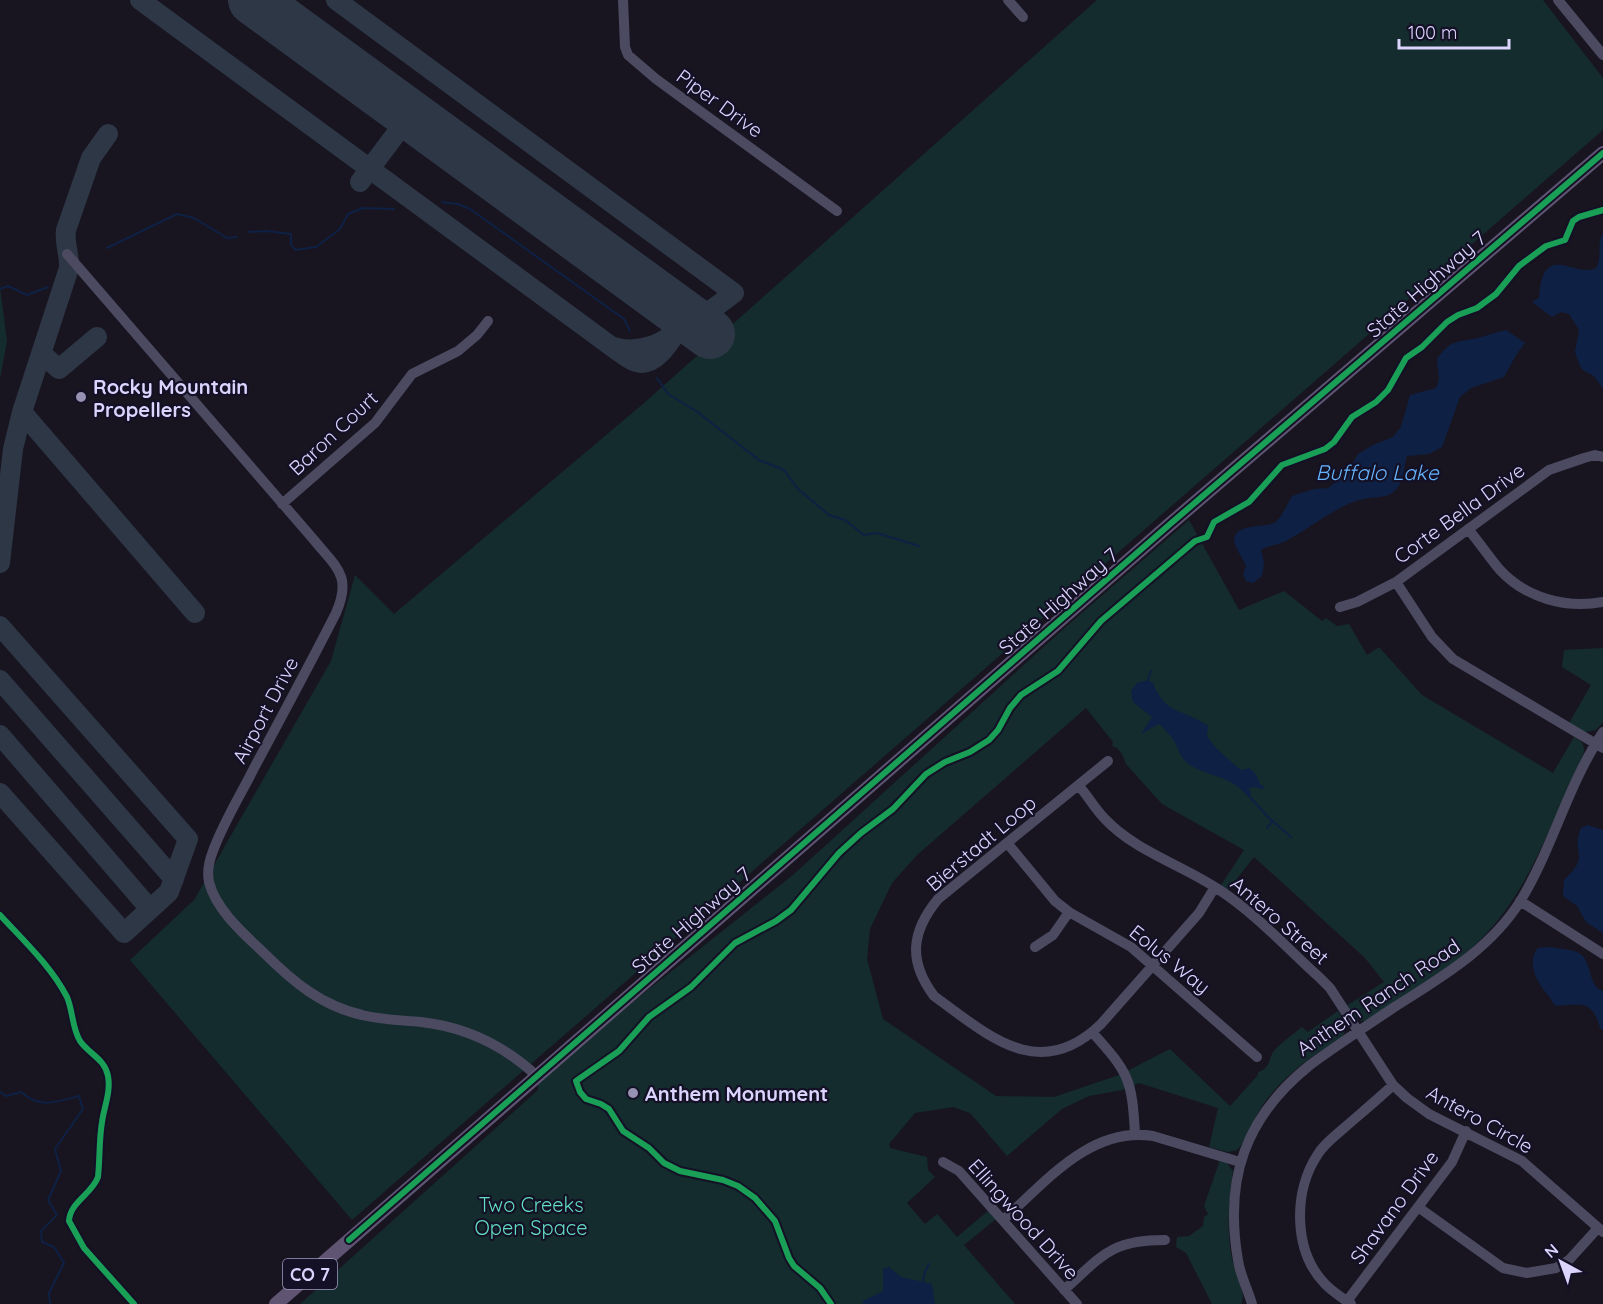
<svg xmlns="http://www.w3.org/2000/svg" width="1603" height="1304" font-family="Quicksand,sans-serif">
<style>
.green{fill:#142c2d}
.water{fill:#0e2144}
.lines{fill:none;stroke-linecap:round;stroke-linejoin:round}
.stream{stroke:#0e2144;stroke-width:2}
.taxiway{stroke:#2e3746;stroke-width:20}
.runway{stroke:#2e3746;stroke-width:50}
.minor{stroke:#4b4a61;stroke-width:10}
.major{stroke:#5f5472;stroke-width:14}
.cycleway-casing{stroke:#141026;stroke-width:10}
.cycleway{stroke:#1a9f57;stroke-width:6}
.poi-dot{fill:#9792b1;stroke:#141026;stroke-width:2}
.labels{text-anchor:middle;dominant-baseline:central;stroke-width:4.5;stroke-linejoin:round;paint-order:stroke}
.shield{fill:#141026;stroke:#9f9abd;stroke-width:1.5}
.shield-label{font-size:18px;font-weight:bold;fill:#dbd5fe}
.street-label{font-size:20px;fill:#dbd5fe;stroke:#141026}
.poi-label{font-size:20px;font-weight:bold;fill:#dbd5fe;stroke:#141026;text-anchor:start}
.park-label{font-size:20px;fill:#61dec1;stroke:#141026}
.water-label{font-size:21px;font-style:italic;fill:#65b4fd;stroke:#141026}
</style>
<rect width="100%" height="100%" fill="#181521"/>
<!-- green -->
<path class="green" d="M1097,0H1543L1603,78V130L352,1220L130,960L194,900L331,661L355,575L394,614L644,403Z
M0,287L7,341L0,379Z
M1189,520L1239,610L1284,591L1322,621L1326,618L1337,626L1349,624L1367,655L1379,647L1422,695L1553,773L1574,737C1582,741 1586,746 1583,755C1553,817 1531,889 1482,938C1449,972 1405,995 1367,1021C1356,1022 1352,1014 1346,1006L1384,982L1365,958L1254,857L1228,890L1221,885L1244,850L1162,804L1126,764L1122,754L1117,748L1112,746L1113,742L1086,708L917,855L892,883L870,929L867,959L883,1019L996,1096L1054,1097L1119,1075L1170,1049L1230,1106L1258,1075V1072C1269,1069 1268,1062 1272,1054C1276,1046 1295,1033 1302,1027L1308,1032L1338,1011C1344,1021 1349,1027 1342,1037C1312,1056 1282,1076 1262,1106C1254,1118 1246,1142 1237,1150L1227,1152L1209,1147L1218,1108L1139,1083L1122,1090L1089,1096L1062,1109L1007,1156L970,1113L953,1107L915,1113L889,1144L890,1148L927,1157L928,1170L935,1177L907,1203L925,1224L937,1214L957,1237L988,1211L996,1219L964,1245L1015,1304H300L538,1090V1077L793,875L1060,632Z
M1603,648V722L1596,730L1585,732L1569,723L1591,685L1562,667L1564,650Z
M1220,1160L1226,1162L1233,1171C1229,1201 1226,1229 1232,1259C1235,1272 1247,1292 1241,1304H1212L1186,1253L1176,1247L1177,1237L1189,1236L1203,1226L1204,1217L1208,1214L1204,1206Z"/>
<!-- water -->
<path class="water" d="M1603,233V389L1594,376L1583,370L1580,366L1575,352L1579,330L1569,314L1561,312L1552,317L1532,302L1539,298C1543,239 1574,279 1596,268C1603,256 1596,244 1603,233Z
M1506,330L1525,343L1516,355L1504,377L1471,388L1460,397L1442,447L1429,454L1407,456C1404,465 1404,479 1398,487C1391,499 1376,496 1364,499C1340,503 1309,529 1286,541C1278,545 1266,546 1261,550L1264,562L1262,576L1253,583L1246,581L1243,574L1246,566C1243,559 1235,547 1234,541C1234,523 1263,528 1274,523C1281,519 1288,503 1292,496L1314,489L1328,488L1347,474L1358,454L1373,445L1393,437L1401,427L1410,395L1436,388L1439,380L1437,359C1449,342 1454,342 1473,339C1485,337 1495,332 1506,330Z
M1148,680L1153,683C1166,716 1183,708 1208,726L1207,736L1216,748L1237,767L1242,770L1249,768C1256,773 1257,776 1260,784L1265,787L1263,789L1254,787L1249,788L1251,795L1247,796C1232,776 1209,777 1190,765C1179,758 1179,747 1172,738C1168,733 1164,728 1159,724L1141,734L1152,717L1133,702L1131,691L1137,683Z
M1588,825L1603,830V933L1586,922L1577,906L1563,896L1564,880C1592,854 1570,855 1581,828Z
M1548,947C1557,948 1568,949 1577,952C1594,960 1586,985 1603,991V1030L1600,1028C1593,1000 1581,1004 1556,1006C1551,1002 1551,998 1547,994C1537,982 1526,963 1538,948Z
M889,1267L901,1277L932,1284L935,1304H865L861,1302L883,1291V1269Z"/>
<g class="lines">
<!-- stream -->
<path class="stream" d="M442,202L458,204L470,209L624,319L630,331
M248,232L266,231L291,234V244L295,250L316,247L340,229L348,214L363,208L394,209
M107,248L177,214L194,218L227,238L237,237
M0,289L8,286L27,295L48,287
M657,378L668,394L696,411L759,460L784,470L798,489L829,515L845,520L864,535L877,533L919,546
M1148,680L1151,671
M1249,796L1268,817L1291,837
M1267,828L1272,822
M0,1092L6,1096L21,1092C40,1109 56,1102 79,1096L83,1109L55,1149L61,1171L48,1200L57,1215L41,1231L42,1242L54,1247L64,1263L49,1293L50,1304
M923,1281L924,1274L929,1264"/>
<!-- taxiway -->
<path class="taxiway" d="M140,0L619,352C624,355 630,360 636,362C659,369 675,332 686,317
M336,0L734,293L694,323
M360,182L410,115
M614,347C632,353 657,347 671,335
M42,354L59,369L97,337
M22,412L195,613
M0,563L13,449L22,412L69,268C70,255 64,244 66,230L91,158L108,134
M0,626L188,839L169,892L124,933L0,793
M0,680L174,879
M0,735L150,909"/>
<!-- runway -->
<path class="runway" d="M253,0L710,334"/>
<!-- minor -->
<path class="minor" d="M623,0L625,47L628,55L656,79L837,211
M1008,0L1023,17
M1558,0L1603,55
M67,254L314,540C337,568 352,576 336,613C309,666 281,718 253,770C240,796 223,823 213,851C209,861 207,872 209,882C216,910 244,934 264,953C293,982 322,1006 362,1015C382,1020 401,1020 421,1022C466,1027 505,1046 538,1077
M282,504L375,423L412,374L458,351L477,335L488,321
M1468,529C1479,542 1489,557 1500,570C1526,598 1566,609 1603,602
M1396,582L1432,637L1453,659L1603,748
M1340,607L1357,602L1396,582L1549,470L1584,458L1595,455L1603,457
M1108,761L938,899C911,932 908,961 934,996C988,1035 1039,1084 1101,1024L1199,913L1215,887
M1079,786C1088,796 1095,809 1105,819C1135,851 1182,865 1218,889C1255,913 1287,948 1319,977L1330,988L1393,1085L1407,1098L1429,1114L1522,1161L1603,1232
M1008,844L1055,901L1069,912L1131,947L1257,1057
M1520,901L1603,954
M1035,947L1053,935L1069,912
M1092,1032C1129,1073 1132,1079 1135,1134
M943,1162L959,1171L1077,1304
M1418,1207L1503,1268L1527,1273L1556,1268L1569,1260L1598,1228
M1003,1220C1045,1183 1090,1126 1153,1136L1240,1162
M1064,1290C1102,1256 1110,1240 1165,1240
M1347,1301L1452,1162L1466,1131
M1252,1304C1248,1290 1240,1275 1238,1260C1224,1179 1245,1117 1310,1065C1337,1045 1365,1027 1393,1008C1440,978 1491,949 1521,900C1553,847 1568,784 1603,732
M1351,1304C1342,1298 1332,1291 1325,1284C1293,1251 1293,1191 1318,1154C1324,1144 1335,1136 1344,1128C1360,1114 1377,1100 1393,1085"/>
<!-- major -->
<path class="major" d="M276,1304L1169,525L1603,153"/>
<!-- cycleway casing -->
<g class="cycleway-casing">
<path id="cycleway" d="M0,915C23,940 51,966 67,997C73,1011 72,1028 80,1041C89,1054 105,1059 108,1076C111,1092 104,1107 102,1122C99,1140 100,1158 98,1177C92,1194 70,1202 69,1221L84,1248L134,1304
M349,1240L1169,525L1603,153
M831,1304L820,1288L794,1266L789,1258L775,1221L755,1198L738,1186L723,1180L680,1171L664,1163L649,1148L623,1131L609,1109L601,1104L586,1099L580,1092L576,1081L619,1051L649,1017L691,987L735,943L776,921L791,910L839,853L861,833L893,809L926,774L945,762L970,752L989,740L998,730L1010,708L1021,695L1058,671L1101,621L1195,541L1207,537L1214,522L1249,502L1282,465L1325,449L1334,442L1352,417L1376,402L1388,390L1406,358L1422,347L1447,322L1458,315L1477,308L1496,294L1519,266L1546,246L1565,240L1573,221L1579,217L1603,210"/>
</g>
<!-- cycleway -->
<use href="#cycleway" class="cycleway"/>
</g>
<!-- markers -->
<g class="poi-dot">
<circle cx="81" cy="397" r="6"/>
<circle cx="633" cy="1093" r="6"/>
</g>
<g class="labels">
<!-- shield labels -->
<rect class="shield" x="283" y="1259" width="54" height="30" rx="4.5"/>
<g class="shield-label">
<text x="310" y="1274">CO 7</text>
</g>
<!-- street labels -->
<g class="street-label">
<text transform="translate(720 103) rotate(36)">Piper Drive</text>
<text transform="translate(1426 284) rotate(-41)">State Highway 7</text>
<text transform="translate(333 433) rotate(-43)">Baron Court</text>
<text transform="translate(1459 513) rotate(-36)">Corte Bella Drive</text>
<text transform="translate(1058 601) rotate(-41)">State Highway 7</text>
<text transform="translate(265 710) rotate(-62)">Airport Drive</text>
<text transform="translate(981 843) rotate(-40)">Bierstadt Loop</text>
<text transform="translate(691 920) rotate(-41)">State Highway 7</text>
<text transform="translate(1280 920) rotate(41)">Antero Street</text>
<text transform="translate(1170 959) rotate(39)">Eolus Way</text>
<text transform="translate(1378 997) rotate(-34)">Anthem Ranch Road</text>
<text transform="translate(1480 1119) rotate(29)">Antero Circle</text>
<text transform="translate(1394 1207) rotate(-54)">Shavano Drive</text>
<text transform="translate(1024 1219) rotate(48)">Ellingwood Drive</text>
</g>
<!-- poi labels -->
<g class="poi-label">
<text x="93" y="386">Rocky Mountain<tspan x="93" dy="23">Propellers</tspan></text>
<text x="645" y="1093">Anthem Monument</text>
</g>
<!-- park labels -->
<g class="park-label">
<text x="531" y="1204">Two Creeks<tspan x="531" dy="23">Open Space</tspan></text>
</g>
<!-- water labels -->
<g class="water-label">
<text x="1377" y="472">Buffalo Lake</text>
</g>
</g>
<!-- north arrow -->
<g transform="translate(1561 1262) rotate(319)" stroke="#141026" stroke-width="4.5" paint-order="stroke">
<path d="M0-4.5L10 22L0 15L-10 22Z" fill="#dbd5fe"/>
<text y="-9" font-size="16" font-weight="bold" text-anchor="middle" fill="#dbd5fe">N</text>
</g>
<!-- scale -->
<path d="M1399 39v9h110v-9" fill="none" stroke="#dbd5fe" stroke-width="3"/>
<text x="1408" y="39" font-size="18" fill="#dbd5fe" stroke="#141026" stroke-width="4.5" paint-order="stroke">100 m</text>
</svg>
